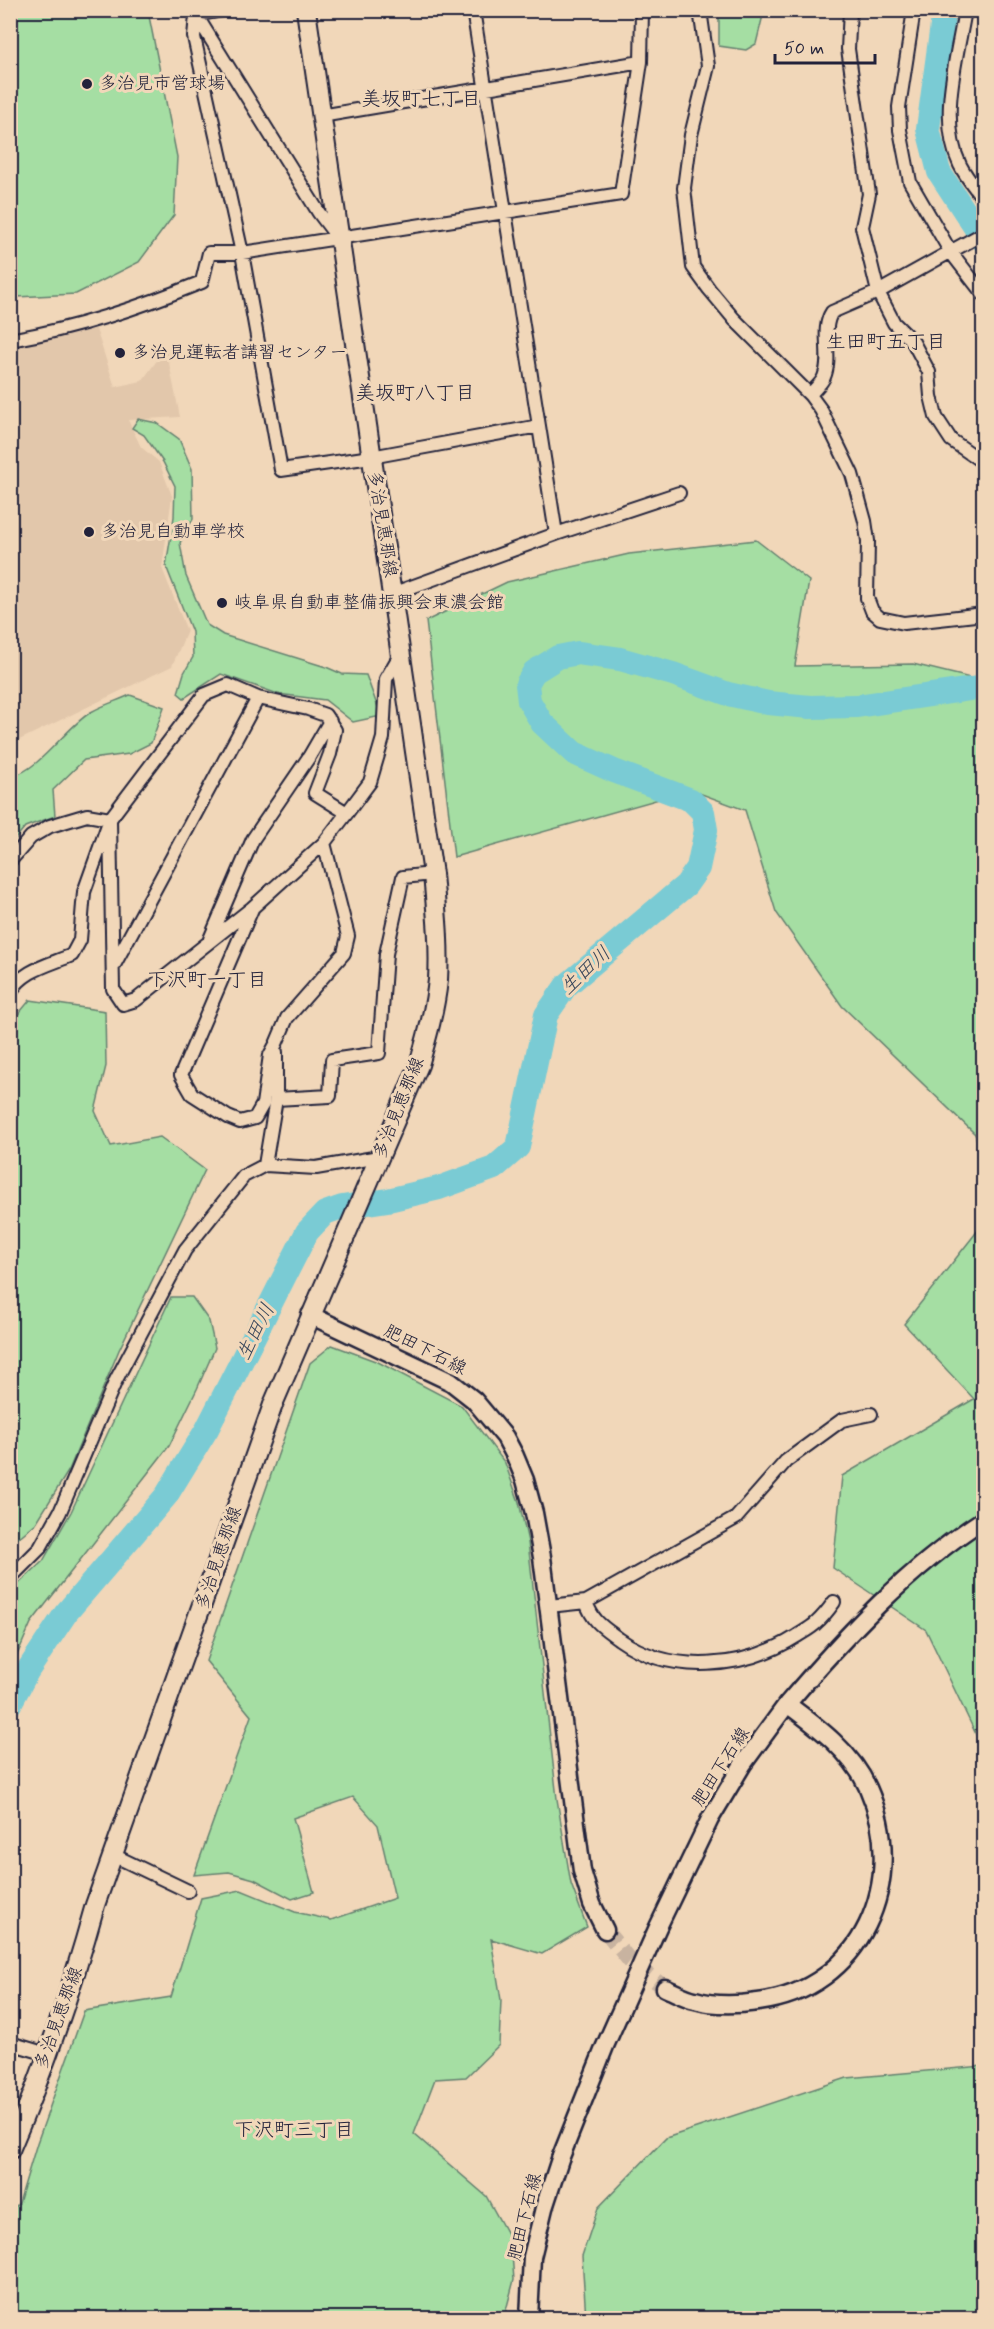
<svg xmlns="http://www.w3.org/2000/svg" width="994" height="2329" font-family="Mynerve,'Klee One',sans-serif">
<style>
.built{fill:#e2c7ab}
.green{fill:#a5dea3;stroke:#64806f;stroke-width:1.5}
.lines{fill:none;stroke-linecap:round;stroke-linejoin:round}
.river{stroke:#7acbd4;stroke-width:24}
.secondary-tunnel{stroke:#c8b3a0;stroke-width:16;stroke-dasharray:16 8;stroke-linecap:butt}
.street-casing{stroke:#22223b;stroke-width:16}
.secondary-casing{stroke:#22223b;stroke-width:21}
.primary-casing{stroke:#22223b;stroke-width:22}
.street{stroke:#f1d7b9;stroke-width:12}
.secondary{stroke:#f1d7b9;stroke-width:16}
.primary{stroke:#f1d7b9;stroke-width:18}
.poi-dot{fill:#22223b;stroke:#f1d7b9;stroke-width:2}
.labels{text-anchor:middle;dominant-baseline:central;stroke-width:6;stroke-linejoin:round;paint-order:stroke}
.poi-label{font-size:18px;fill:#22223b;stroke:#f1d7b9;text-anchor:start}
.street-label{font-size:18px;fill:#22223b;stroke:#f1d7b9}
.neighbourhood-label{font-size:20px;fill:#22223b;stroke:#f1d7b9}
.water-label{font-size:20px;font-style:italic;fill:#34445a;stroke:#f1d7b9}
</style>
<rect width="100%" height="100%" fill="#f1d7b9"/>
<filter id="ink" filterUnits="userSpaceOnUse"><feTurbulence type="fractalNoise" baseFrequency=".0167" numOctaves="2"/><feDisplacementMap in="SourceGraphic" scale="12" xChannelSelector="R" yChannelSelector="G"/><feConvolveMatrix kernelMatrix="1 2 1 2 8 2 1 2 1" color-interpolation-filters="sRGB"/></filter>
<g filter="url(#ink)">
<!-- built -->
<path class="built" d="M96,329L115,387L142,381L166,348L180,417L128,420L141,447L159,462L172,496L162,568L187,631L172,666L11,744V344Z"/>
<!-- green -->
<path class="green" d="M10,11H148L177,157L174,215L139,262L76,294L16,297L11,295Z
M719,11H764L756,44L746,50L719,46Z
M138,419L157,423L179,439L192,469L193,519L180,543L186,576L207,625L223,635L326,667L342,674L366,675L381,716L353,722L325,700L278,694L221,674L184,698L178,693L184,673L193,657L192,632L166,566L174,517L175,486L163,462L144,435L132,428Z
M756,540L809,581L795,666L913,664L983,681V1160L975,1134L842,1006L776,912L745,810L691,790L454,857L426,621L507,582L629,554Z
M130,695L164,707L151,743L129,754L84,760L53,790L55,816L25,827L11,844V777C42,768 64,729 91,712C103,705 117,701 130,695Z
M30,1000L105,1011L106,1066L95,1111L111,1146L160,1137L205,1170L119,1350L69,1470L36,1523L11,1544L10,1024Z
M983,1224V1749L926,1630L833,1568L842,1476L974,1399L904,1324Z
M171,1297H192L209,1321L215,1348L197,1389L169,1446L31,1623L11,1669V1591L43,1561L71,1512Z
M332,1345L378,1362L462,1406L505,1463L519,1502L528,1542L557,1799L571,1884L587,1927L542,1954L491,1939L501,2000L499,2045L466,2077L435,2079L414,2134L486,2196L511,2241L514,2280L504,2318H11V2211L19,2203L37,2143L84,2011L171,1997L201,1898L241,1890L295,1912L331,1920L395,1898L378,1825L353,1797L293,1818L314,1892L292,1899L254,1879L229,1872L194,1875L251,1716L206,1661L310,1363Z
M983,2066V2318H586L582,2256L598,2208L666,2138L847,2078Z"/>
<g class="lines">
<!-- river -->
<path class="river" d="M944,10L928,129L939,172L984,241
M10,1704L28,1670L66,1613L166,1496L207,1429L307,1232L325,1213L342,1207L388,1200L439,1188L494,1168L518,1147L546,1015L566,986L686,885L698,868L706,830L703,812L691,800L614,771L574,753L542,723L529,701L527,684L534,672L558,657L578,653L620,659L673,674L728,694L768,703L810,707L857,706L984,687"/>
<!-- secondary-tunnel -->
<path class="secondary-tunnel" d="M605,1930L630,1961L665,1988"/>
<!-- street casing -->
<g class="street-casing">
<path id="street" d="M223,10L196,15L194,37L242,253L281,470L371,457L539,426L473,10
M700,10L708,66L691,135L684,188L693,267L709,289L734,319L810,395L821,410L852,474L865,521L868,541L867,598L872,611L880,618L904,623L984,614
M850,10L848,49L869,194L862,227L878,292L894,323L913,342L929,372L931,396L936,417L951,440L984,463
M914,10L899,107L900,130L910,182L950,251L984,295
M965,10C957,59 938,119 960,165C966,177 976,189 984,200
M196,15L319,213L338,238
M321,116L641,62
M10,340C78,328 138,308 202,282L209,253H242L621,194L641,62L642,10
M810,395C814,389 822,383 824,377C833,356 820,330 832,312L878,292L984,233
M539,426L556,534
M392,594L556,534L679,493
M110,819L113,989L123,1004L136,1000L252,908L324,843L347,813L370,782L383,738L386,679L400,655
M10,861L31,837L50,826L87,815L110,819
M252,909L181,1075L192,1094L228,1117L240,1122L255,1118L263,1104L270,1055L276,1044L287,1018L344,953L348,936L324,843
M210,939L253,839L309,757L330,721
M113,967L258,698
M10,993C22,970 49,965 72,955L80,940L84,892L110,819L204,695L228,685L258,698L308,709L325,715L335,730L330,754L315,793L347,813
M276,1099L330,1096L332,1060L379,1053L386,954L403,877L433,874
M265,1165L276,1099V1052
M10,1578L40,1548L60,1512L116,1380L185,1250L244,1176L265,1165L316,1168L379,1157
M586,1602C593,1622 603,1627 619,1639C671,1676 745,1669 797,1636C803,1632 811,1628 816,1623C823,1617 829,1609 834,1602
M549,1606L586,1602L736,1518L786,1461L842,1420L871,1414
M113,1855L188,1891
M10,2043L47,2054"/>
</g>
<!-- secondary casing -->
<g class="secondary-casing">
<path id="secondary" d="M310,1315L451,1382L474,1400L505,1437L515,1456L525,1480L534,1513L542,1557L582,1871L592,1904L605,1930
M787,1704C845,1636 908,1568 984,1519
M529,2318L532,2257L544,2208L560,2159L605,2046L658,1927L710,1819L743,1764L787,1704C818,1727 852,1752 868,1788C909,1880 862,1989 758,2002C737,2005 715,2006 695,2000C685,1998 675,1992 665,1988"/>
</g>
<!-- primary casing -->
<g class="primary-casing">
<path id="primary" d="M10,2150C44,2071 72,1988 95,1905L274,1402L419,1065C427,1037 435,1009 438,980C440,944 436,909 433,874L306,10"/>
</g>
<!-- street -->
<use href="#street" class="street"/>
<!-- secondary -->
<use href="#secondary" class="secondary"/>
<!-- primary -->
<use href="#primary" class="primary"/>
</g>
</g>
<!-- markers -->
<g class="poi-dot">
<circle cx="87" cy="84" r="6"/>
<circle cx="120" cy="353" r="6"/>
<circle cx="89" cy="532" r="6"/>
<circle cx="222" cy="603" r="6"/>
</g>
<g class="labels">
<!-- poi labels -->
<g class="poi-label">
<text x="99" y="84">多治見市営球場</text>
<text x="132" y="353">多治見運転者講習センター</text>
<text x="101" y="532">多治見自動車学校</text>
<text x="234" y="603">岐阜県自動車整備振興会東濃会館</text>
</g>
<!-- street labels -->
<g class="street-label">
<text transform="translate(382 524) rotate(81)">多治見恵那線</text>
<text transform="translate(399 1108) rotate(-68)">多治見恵那線</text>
<text transform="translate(425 1350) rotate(27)">肥田下石線</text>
<text transform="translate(219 1558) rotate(-71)">多治見恵那線</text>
<text transform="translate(721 1767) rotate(-57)">肥田下石線</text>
<text transform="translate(59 2018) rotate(-70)">多治見恵那線</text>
<text transform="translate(525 2217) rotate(-76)">肥田下石線</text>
</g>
<!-- neighbourhood labels -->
<g class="neighbourhood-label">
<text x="421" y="99">美坂町七丁目</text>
<text x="886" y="342">生田町五丁目</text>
<text x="415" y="393">美坂町八丁目</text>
<text x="207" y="980">下沢町一丁目</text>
<text x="294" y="2130">下沢町三丁目</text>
</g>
<!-- water labels -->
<g class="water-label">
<text transform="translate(586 971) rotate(-43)">生田川</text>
<text transform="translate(256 1332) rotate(-63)">生田川</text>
</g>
</g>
<!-- margin -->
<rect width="994" height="2329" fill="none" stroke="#f1d7b9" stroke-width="36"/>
<rect x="18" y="18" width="958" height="2293" fill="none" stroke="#22223b" stroke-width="2" filter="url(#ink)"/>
<!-- scale -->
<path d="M775 54v9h100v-9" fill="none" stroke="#22223b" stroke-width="3"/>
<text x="784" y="54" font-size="18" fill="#22223b" stroke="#f1d7b9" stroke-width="4.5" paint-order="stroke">50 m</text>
</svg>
